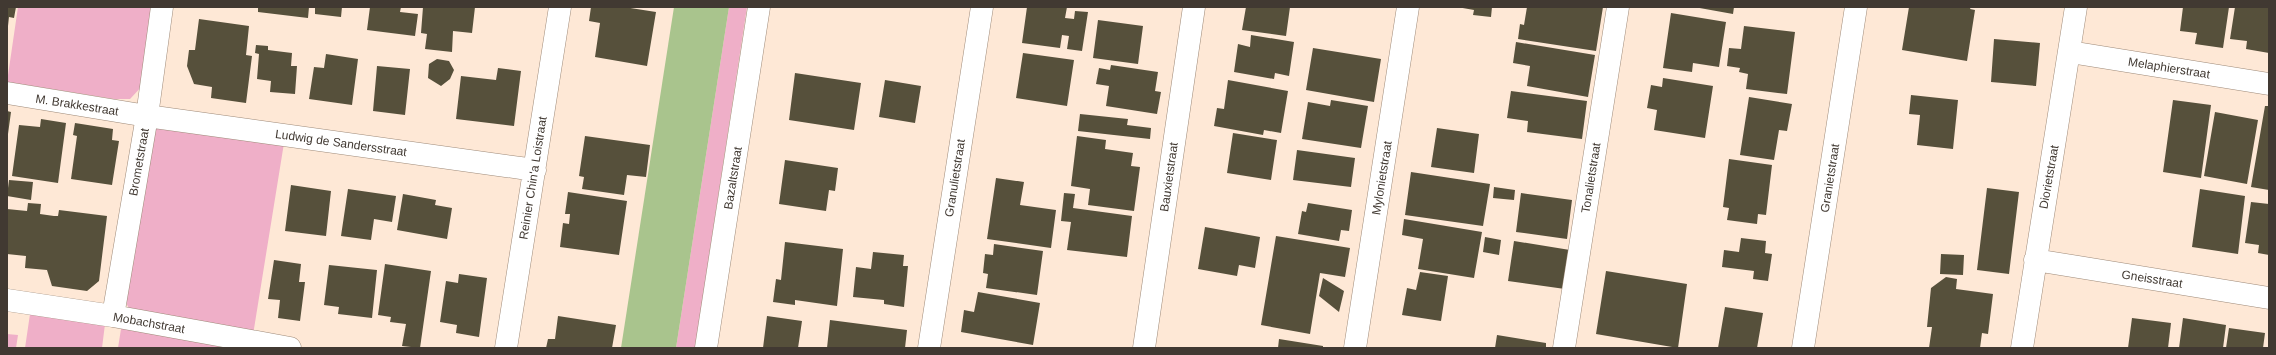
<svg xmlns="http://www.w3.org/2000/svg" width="2276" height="355" font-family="Arial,sans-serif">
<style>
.green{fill:#efafc8}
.water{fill:#a9c48d}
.building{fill:#56503b}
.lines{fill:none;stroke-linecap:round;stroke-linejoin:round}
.minor-casing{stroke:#9e8a79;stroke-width:23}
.tertiary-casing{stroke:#9e8a79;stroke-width:23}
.minor{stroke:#fff;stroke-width:22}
.tertiary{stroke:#fff;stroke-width:22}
.labels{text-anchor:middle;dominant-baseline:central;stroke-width:4;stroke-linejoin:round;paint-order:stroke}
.street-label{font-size:12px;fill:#413932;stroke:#fff}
</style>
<rect width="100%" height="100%" fill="#fee8d6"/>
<!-- green -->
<path class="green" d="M18,7H157L145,83L130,99H114L7,82Z
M729,7H747L695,348H676Z
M152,128L284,143L253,335L130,311L124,298Z
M30,314L105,324L102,348H25Z
M135,326L230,348H118L121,329Z
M7,334L18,335L16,348H7Z"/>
<!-- water -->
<path class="water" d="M674,7H729L676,348H621Z"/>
<!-- building -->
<path class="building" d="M7,7H16L14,18L9,17L8,26Z
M258,7H309L308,18L258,12Z
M315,7H342L341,17L315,14Z
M370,7H401L400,12L418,14L415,36L367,30Z
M423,7H475L472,33L453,31L452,52L425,49L427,34L421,33Z
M591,7H624L656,12L647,66L595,57L600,23L589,21Z
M1027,7H1067L1065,18L1074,19L1075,11L1088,12L1082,51L1067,49L1069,36L1062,35L1060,48L1022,43Z
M1246,7H1290L1286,36L1242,30Z
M1457,7H1492L1491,17L1473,15L1474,10Z
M1527,7H1603L1596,51L1518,39L1520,24L1524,25Z
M1694,7H1734L1733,14Z
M1909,7H1971L1970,9L1975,10L1967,61L1902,50Z
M2183,7H2229L2223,48L2195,44L2197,33L2180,31Z
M2235,7H2269V53L2246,49L2247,41L2230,39Z
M1671,13L1726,22L1719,67L1693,63L1692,72L1663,68Z
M199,19L249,26L246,55L252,56L246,103L211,98L212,87L194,84L187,66L189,50H195Z
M1098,20L1143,26L1138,64L1093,58Z
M1744,26L1795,32L1787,94L1746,89L1748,74L1739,72L1740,68L1727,66L1729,48L1741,49Z
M1251,35L1294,42L1289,76L1275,73L1274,79L1234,72L1238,44L1250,47Z
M1994,39L2040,43L2036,86L1991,82Z
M1516,42L1595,55L1588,97L1527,86L1530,66L1513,63Z
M256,45L268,46V50L292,53L291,66H297L295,94L270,92L271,81L257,79L259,54L255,53Z
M1313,48L1381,59L1374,102L1306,90Z
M1023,53L1074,60L1067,106L1016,98Z
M326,54L358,59L352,105L309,99L314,67L324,68Z
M437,59L449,61L454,70L450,79L441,86L428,78L429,64Z
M1111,65L1158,72L1155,91L1161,92L1157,114L1106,106L1109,86L1096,84L1099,68L1110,70Z
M377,66L410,69L405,115L373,111Z
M498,68L521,71L514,126L456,119L461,76L496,80Z
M795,73L861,83L854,130L789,120Z
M1663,78L1713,86L1705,138L1654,130L1657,110L1647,108L1651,85L1662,87Z
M885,80L921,86L915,123L879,117Z
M1228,80L1288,91L1281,133L1264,130L1263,135L1214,126L1217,108L1224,109Z
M1511,91L1587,101L1582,139L1527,132L1528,121L1507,118Z
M1911,95L1958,100L1953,149L1917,145L1920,115L1909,114Z
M1749,97L1792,104L1787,131L1779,130L1774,160L1740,155Z
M1331,100L1368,106L1361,148L1302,139L1308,102L1330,106Z
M2173,100L2211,105L2201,178L2163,172Z
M2265,106H2269V190L2251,187Z
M7,111L11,112L8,134H7Z
M2215,112L2258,120L2247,184L2204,176Z
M1080,114L1128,119L1127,125L1151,128L1150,139L1078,131Z
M41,119L66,123L58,183L12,176L19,125L40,127Z
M75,123L113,129L112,140L119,141L112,185L71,179L77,136L73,135Z
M1437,128L1479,134L1474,173L1431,167Z
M1233,133L1277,140L1271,180L1227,173Z
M585,136L650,145L646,177L627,175L624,195L582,189L584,177L579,176Z
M1077,136L1106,140L1105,149L1133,153L1131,166L1140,167L1134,211L1088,205L1090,189L1071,186Z
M1297,150L1355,158L1351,187L1293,180Z
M1729,159L1772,165L1766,215L1758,214L1757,224L1727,220L1729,208L1723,207Z
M785,160L838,168L835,191L829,190L826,211L779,204Z
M1411,172L1490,184L1483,226L1405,215Z
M996,178L1024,182L1020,205L1056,210L1051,248L987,239Z
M9,180L33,182L31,200L7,196Z
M291,185L331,191L326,236L285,231Z
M1494,187L1515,190L1514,200L1493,198Z
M1987,188L2019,192L2009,274L1977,270Z
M348,189L396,196L392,222L374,219L371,240L341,236Z
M2200,189L2245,196L2238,254L2192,247Z
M568,192L627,201L619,255L560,247L563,223L569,224L570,214H565Z
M1064,193L1075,194L1073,208L1132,216L1127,257L1067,250L1071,222L1061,221Z
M1521,193L1572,200L1567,239L1516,232Z
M403,194L436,200L435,205L452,208L447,239L397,230Z
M2251,202L2269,204V255L2258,253L2259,245L2245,243Z
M28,203L41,204L40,214L54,216H58L59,210L107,216L99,281L87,291L52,286L47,270L25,268L26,256L7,254V209L27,211Z
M1308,203L1352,210L1349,231L1341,230L1339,241L1298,234L1302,211L1306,212Z
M1404,219L1482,232L1474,278L1418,269L1423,239L1402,235Z
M1205,227L1260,237L1255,268L1239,265L1237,276L1198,269Z
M1276,236L1350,248L1345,277L1320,273L1310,334L1261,325Z
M1485,237L1501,240L1499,255L1483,252Z
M1741,238L1766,241L1765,253L1772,254L1768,281L1753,279L1754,271L1722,267L1724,250L1739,252Z
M1514,241L1570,250L1565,289L1508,281Z
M785,242L843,249L837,306L795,300V305L773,302L776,279L781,280Z
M994,244L1043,251L1037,295L986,288L988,274L983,273L985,254L993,255Z
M873,252L904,255L903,266H908L904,307L884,304V300L853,297L856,267L871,269Z
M1941,254L1964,255L1963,275L1940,274Z
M274,260L301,264L299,282H305L300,321L278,318L280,300L268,299Z
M385,264L431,271L420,348L402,346L406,324L390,322L391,317L378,315Z
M329,265L377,270L372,318L338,314L339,307L324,305Z
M1606,271L1687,284L1678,348L1596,334Z
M1420,272L1448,276L1441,321L1402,315L1407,288L1416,290Z
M459,274L487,278L479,337L456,333L457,325L440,322L446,281L458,283Z
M1946,277L1957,279L1956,289L1993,294L1988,334L1982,333L1980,348H1929L1932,327H1927L1931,288Z
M1323,278L1344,291L1339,312L1319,296Z
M978,292L1040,303L1033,345L961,332L964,310L974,312Z
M1725,307L1763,313L1757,348H1718Z
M558,316L616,325L612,348H546L548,339H555Z
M767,316L802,321L798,348H763Z
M2132,318L2171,323L2168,348H2128Z
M2183,318L2226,325L2223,348H2179Z
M830,320L907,330L905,348H827Z
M2229,328L2265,333L2263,348H2226Z
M1497,335L1546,343V348H1495Z
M1279,339L1323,346V348H1278Z"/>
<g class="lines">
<!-- minor casing -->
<g class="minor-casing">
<path id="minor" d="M2070,52L2269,84
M7,93L147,116L535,170
M2035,260L2269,298
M7,300L113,316L290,348
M113,316L147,116L162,7
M506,348L560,7
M929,348L982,7
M1144,348L1194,7
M1355,348L1408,7
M1564,348L1618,7
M1803,348L1856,7
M2022,348L2076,7"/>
</g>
<!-- tertiary casing -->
<g class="tertiary-casing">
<path id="tertiary" d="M706,348L759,7"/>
</g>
<!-- minor -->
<use href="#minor" class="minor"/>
<!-- tertiary -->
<use href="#tertiary" class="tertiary"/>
</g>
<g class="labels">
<!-- street labels -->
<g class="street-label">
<text transform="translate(2169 68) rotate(9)">Melaphierstraat</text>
<text transform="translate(77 105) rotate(9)">M. Brakkestraat</text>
<text transform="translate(341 143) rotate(8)">Ludwig de Sandersstraat</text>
<text transform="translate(139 162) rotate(-80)">Brometstraat</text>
<text transform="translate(1169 177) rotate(-82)">Bauxietstraat</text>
<text transform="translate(2049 177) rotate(-80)">Diorietstraat</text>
<text transform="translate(533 178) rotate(-81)">Reinier Chin'a Loistraat</text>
<text transform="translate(733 178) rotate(-81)">Bazaltstraat</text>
<text transform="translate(955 178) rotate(-81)">Granulietstraat</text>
<text transform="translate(1382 178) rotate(-81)">Mylonietstraat</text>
<text transform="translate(1591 178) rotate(-81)">Tonalietstraat</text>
<text transform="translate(1830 178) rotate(-81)">Granietstraat</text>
<text transform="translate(2152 279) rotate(9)">Gneisstraat</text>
<text transform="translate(149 323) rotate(10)">Mobachstraat</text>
</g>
</g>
<!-- border -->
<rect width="2276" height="355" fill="none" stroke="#413932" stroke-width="16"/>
</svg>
